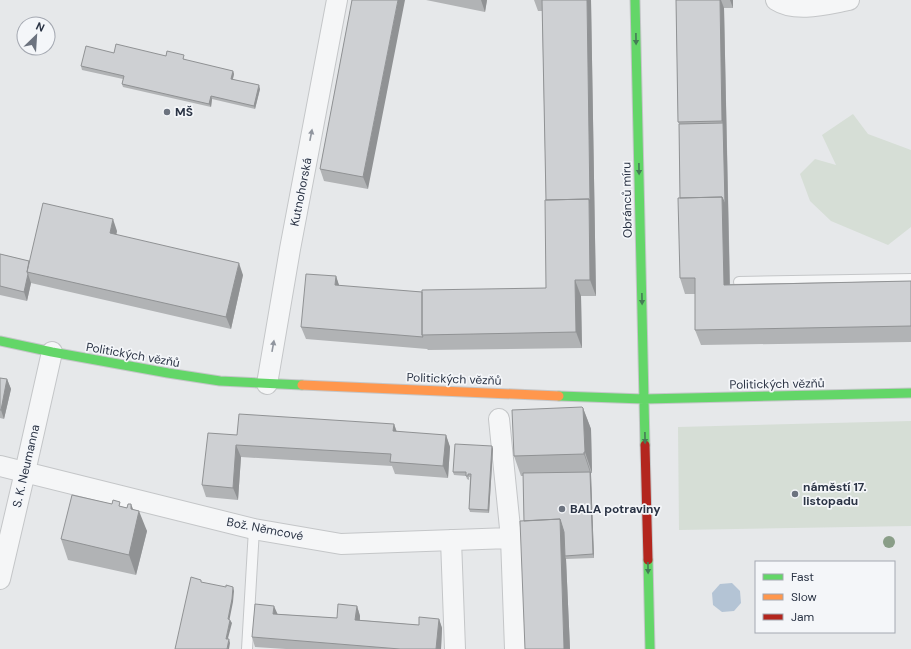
<svg xmlns="http://www.w3.org/2000/svg" width="911" height="649" font-family="'DM Sans',sans-serif">
<style>
.green{fill:#d6ded6}
.water{fill:#b4c4d5}
.lines{fill:none;stroke-linecap:round;stroke-linejoin:round}
.lane-casing{stroke:#c4c6c8;stroke-width:12}
.street-casing{stroke:#c4c6c8;stroke-width:22}
.fast-casing{stroke:#c4c6c8;stroke-width:11}
.slow-casing{stroke:#c4c6c8;stroke-width:11}
.jam-casing{stroke:#c4c6c8;stroke-width:11}
.lane{stroke:#f5f6f7;stroke-width:10}
.street{stroke:#f5f6f7;stroke-width:20}
.fast{stroke:#63d668;stroke-width:9}
.slow{stroke:#ff974d;stroke-width:9}
.jam{stroke:#b3261e;stroke-width:9}
.tree{fill:#8a9e88}
.wall{fill:#b1b3b5}
.shaded-wall{fill:#909294}
.building{fill:#ced0d3;stroke:#909294}
.oneway{fill:#447d55}
.oneway2{fill:#90959e}
.poi-dot{fill:#6c737f;stroke:#f4f6f9;stroke-width:1.5}
.labels{text-anchor:middle;dominant-baseline:central;stroke-width:3.5;stroke-linejoin:round;paint-order:stroke}
.poi-label{font-size:12px;font-weight:bold;fill:#2b3445;stroke:#f4f6f9;text-anchor:start}
.street-label{font-size:12px;fill:#2b3445;stroke:#f4f6f9}
</style>
<rect width="100%" height="100%" fill="#e6e8ea"/>
<!-- green -->
<path class="green" d="M853,114L868,134L911,150V227L888,245L831,221L810,201L800,174L815,159L836,165L822,135Z
M911,421V526L679,530L678,427Z"/>
<!-- water -->
<path class="water" d="M732,583L740,591L741,603L734,611L722,612L713,605L712,593L720,584Z"/>
<g class="lines">
<!-- lane casing -->
<g class="lane-casing">
<path id="lane" d="M739,282L911,279
M247,649L254,529"/>
</g>
<!-- street casing -->
<g class="street-casing">
<path id="street" d="M776,0C796,13 827,4 849,0
M267,384L290,249L337,0
M499,419L511,538L515,649
M0,466L254,529L341,544L511,538
M451,540L455,649
M0,579L25,472L52,352"/>
</g>
<!-- fast casing -->
<g class="fast-casing">
<path id="fast" d="M635,0L645,445
M0,341L52,352L168,373L220,381L302,385
M559,396L644,399L911,393
M648,560L650,649"/>
</g>
<!-- slow casing -->
<g class="slow-casing">
<path id="slow" d="M302,385L559,396"/>
</g>
<!-- jam casing -->
<g class="jam-casing">
<path id="jam" d="M645,445L648,560"/>
</g>
<!-- lane -->
<use href="#lane" class="lane"/>
<!-- street -->
<use href="#street" class="street"/>
<!-- fast -->
<use href="#fast" class="fast"/>
<!-- slow -->
<use href="#slow" class="slow"/>
<!-- jam -->
<use href="#jam" class="jam"/>
</g>
<!-- trees -->
<circle class="tree" cx="889" cy="542" r="6"/>
<!-- wall -->
<path class="wall" d="M352,0L368,189L324,181L320,169Z
M426,0H487L485,12Z
M534,0H591L596,296H581L582,348L428,350L427,349L306,339L301,327L336,276L339,286L422,292L546,288V200L542,11H538Z
M676,0H733V8H724L730,284L911,281V342L701,345L695,330V294H685L680,278V198L679,124L678,122Z
M114,53L166,56L185,59V60L233,71L234,74L233,79L260,89L255,109L212,99L211,107L123,87L122,84L123,79L82,70L81,66Z
M117,231L116,235L243,275L231,329L31,283L27,301L0,295V254L29,261Z
M0,378L7,379L11,389L4,419L0,418Z
M583,408L591,429L592,473H591L594,558L566,559L570,649L524,521L523,476H521L514,456Z
M394,424L397,432L446,435L450,447L448,478L395,474L392,466L241,457L238,500L206,497L202,485L237,435Z
M492,446L493,449L489,513L470,512L469,509L470,477H469V480L467,479L466,476L454,475L453,472Z
M121,507L133,509L147,531L136,575L68,560L61,539Z
M357,606L360,616V620L419,625L439,619L442,628L441,649H286L255,647L252,637L277,614L337,618Z"/>
<!-- shaded-wall -->
<path class="shaded-wall" d="M398,0H405L368,189L363,177Z
M481,0H487L485,12Z
M587,0H591L596,296L590,280L589,199Z
M720,0H721L724,8L730,300L724,285L722,197L723,124L722,121Z
M730,0H733V8Z
M233,71L234,74L232,82L231,79Z
M259,85L260,89L255,109L254,106Z
M211,96L212,99L211,107L209,104Z
M113,219L117,231L114,245L110,233Z
M239,263L243,275L231,329L226,317Z
M28,274L31,283L27,301L24,292Z
M336,276L340,288L335,285Z
M575,280L581,296L582,348L576,332Z
M7,379L11,389L4,419L1,410Z
M583,408L591,429L592,473L585,452Z
M394,424L398,436L393,431Z
M446,435L450,447L448,478L443,466Z
M236,445L241,457L238,500L233,488Z
M492,446L493,449L489,513L488,510Z
M584,452L591,473V475L584,454Z
M590,472L591,475L594,558L593,554Z
M131,504L137,519L139,511L147,531L136,575L129,555Z
M560,519L566,535L565,556L566,559L570,649H564Z
M233,587L234,591L233,602L229,622L228,619Z
M274,606L278,615L273,614Z
M357,606L360,616L359,630L355,620Z
M439,619L442,628L441,649H436Z
M230,620L232,623L227,642L226,639Z
M229,639L230,643L229,649H227Z"/>
<!-- building -->
<path class="building" d="M352,0H398L363,177L320,169Z
M542,0H587L590,203L589,199L546,200Z
M676,0H720L722,121L678,122Z
M116,44L166,56L167,51L184,55L183,59L233,71L231,79L259,85L254,106L211,96L209,104L122,84L124,76L81,66L86,46L114,53Z
M723,123L725,204L722,197L680,198L679,124Z
M722,197L724,285L911,281V326L695,330V278H680L678,198Z
M589,199L590,280H575L576,332L422,335V290L546,288L545,200Z
M43,203L113,219L110,233L239,263L226,317L27,272Z
M0,254L29,261L27,272L28,274L24,292L0,286Z
M306,274L336,276L335,285L422,292V335L423,337L301,327Z
M0,378L7,379L1,410H0Z
M582,407L583,408L585,452H584V454L514,456L512,410Z
M239,414L394,424L393,431L446,435L443,466L390,462L391,454L236,445L233,488L202,485L208,433L237,435Z
M455,444L492,446L488,510L469,509L471,474H468V476H466V472H453Z
M590,472L593,554L565,556L564,532L560,519L524,521L523,473Z
M72,495L112,504L113,500L120,502L119,506L127,508L128,504H131V509L139,511L129,555L61,539Z
M560,519L564,649H525L520,521Z
M191,577L201,580V582L226,587V585L233,587L232,599L228,619L230,620L226,639H229L227,649H175Z
M255,604L274,606L273,614L337,618L338,604L357,606L355,620L419,625V617L439,619L436,649H400L252,637Z"/>
<!-- one-way arrows -->
<defs><path id="oneway-solid" d="M-6-.8H1V-3.2L6.5 0L1 3.2V.8H-6Z"/></defs>
<g class="oneway">
<use href="#oneway-solid" transform="translate(636 39) rotate(89)"/>
<use href="#oneway-solid" transform="translate(639 169) rotate(89)"/>
<use href="#oneway-solid" transform="translate(642 299) rotate(89)"/>
<use href="#oneway-solid" transform="translate(645 438) rotate(89)"/>
<use href="#oneway-solid" transform="translate(648 568) rotate(89)"/>
</g>
<g class="oneway2">
<use href="#oneway-solid" transform="translate(311 135) rotate(-79)"/>
<use href="#oneway-solid" transform="translate(273 346) rotate(-80)"/>
</g>
<!-- markers -->
<g class="poi-dot">
<circle cx="167" cy="112" r="4"/>
<circle cx="795" cy="494" r="4"/>
<circle cx="562" cy="509" r="4"/>
</g>
<g class="labels">
<!-- poi labels -->
<g class="poi-label">
<text x="175" y="112">MŠ</text>
<text x="803" y="487">náměstí 17.<tspan x="803" dy="14">listopadu</tspan></text>
<text x="570" y="509">BALA potraviny</text>
</g>
<!-- street labels -->
<g class="street-label">
<text transform="translate(301 192) rotate(-79)">Kutnohorská</text>
<text transform="translate(627 200) rotate(-91)">Obránců míru</text>
<text transform="translate(133 355) rotate(10)">Politických vězňů</text>
<text transform="translate(454 379) rotate(2)">Politických vězňů</text>
<text transform="translate(777 384) rotate(-1)">Politických vězňů</text>
<text transform="translate(26 466) rotate(-77)">S. K. Neumanna</text>
<text transform="translate(265 529) rotate(11)">Bož. Němcové</text>
</g>
</g>
<!-- legend -->
<rect x="755" y="561" width="140" height="72" fill="#f4f6f9" stroke="#a4a8b1"/>
<rect x="763" y="574" width="20" height="6" fill="#63d668" stroke="#a4a8b1"/>
<text x="791" y="581" font-size="12" fill="#2b3445">Fast</text>
<rect x="763" y="594" width="20" height="6" fill="#ff974d" stroke="#a4a8b1"/>
<text x="791" y="601" font-size="12" fill="#2b3445">Slow</text>
<rect x="763" y="614" width="20" height="6" fill="#b3261e" stroke="#a4a8b1"/>
<text x="791" y="621" font-size="12" fill="#2b3445">Jam</text>
<!-- north arrow -->
<g transform="translate(36 36) rotate(25)"><circle r="19" fill="#f4f6f9" stroke="#a4a8b1"/>
<path d="M0-3L7 15L0 10L-7 15Z" fill="#6c737f"/>
<text y="-6" font-size="11" font-weight="bold" text-anchor="middle" fill="#2b3445">N</text>
</g>
</svg>
